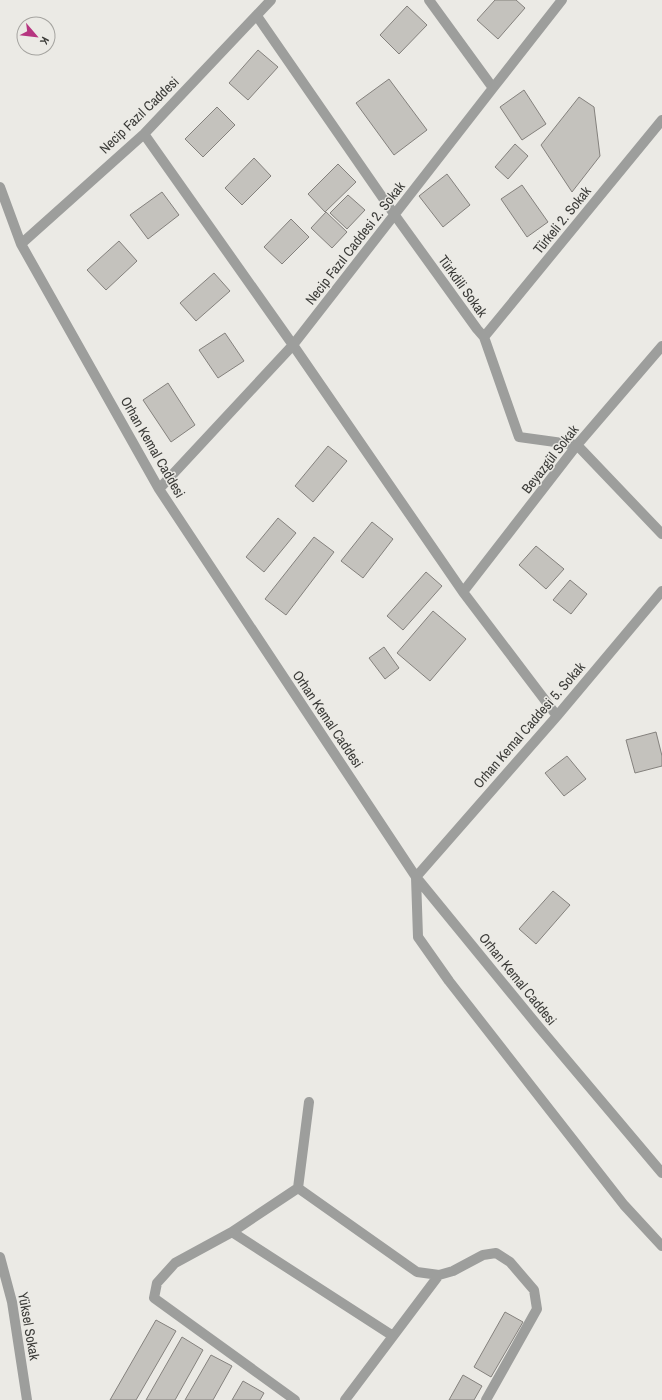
<svg xmlns="http://www.w3.org/2000/svg" width="662" height="1400" font-family="'Archivo Narrow',sans-serif">
<style>
.building{fill:#c4c2bd;stroke:#84817d}
.lines{fill:none;stroke-linecap:round;stroke-linejoin:round}
.minor{stroke:#9d9e9c;stroke-width:10}
.labels{text-anchor:middle;dominant-baseline:central;stroke-width:3;stroke-linejoin:round;paint-order:stroke}
.street-label{font-size:14px;fill:#3c3c39;stroke:#ebeae5}
</style>
<rect width="100%" height="100%" fill="#ebeae5"/>
<!-- building -->
<path class="building" d="M495,0H516L525,8L498,39L477,20Z
M407,6L427,25L399,54L380,35Z
M258,50L278,67L248,100L229,83Z
M389,79L427,130L394,155L356,103Z
M524,90L546,124L522,140L500,107Z
M579,97L594,107L600,156L572,192L541,145Z
M217,107L235,125L203,157L185,139Z
M515,144L528,156L508,179L495,167Z
M254,158L271,176L242,205L225,188Z
M338,164L356,182L325,212L308,194Z
M447,174L470,205L443,227L419,196Z
M522,185L548,222L527,237L501,199Z
M162,192L179,215L148,239L130,215Z
M348,195L365,210L347,229L330,213Z
M326,212L347,232L332,248L311,228Z
M291,219L309,237L282,264L264,247Z
M119,241L137,261L106,290L87,270Z
M214,273L230,291L196,321L180,303Z
M225,333L244,361L218,378L199,350Z
M168,383L195,425L171,442L143,400Z
M328,446L347,461L313,502L295,486Z
M278,518L296,533L264,572L246,557Z
M372,522L393,539L363,578L341,561Z
M314,537L334,552L286,615L265,599Z
M536,546L564,569L546,589L519,565Z
M426,572L442,586L403,630L387,616Z
M570,580L587,594L571,614L553,600Z
M433,611L466,639L430,681L397,653Z
M384,647L399,668L385,679L369,658Z
M656,732L662,756V766L635,773L626,740Z
M567,756L586,779L564,796L545,773Z
M553,891L570,905L536,944L519,929Z
M505,1312L523,1322L491,1377L474,1367Z
M156,1320L176,1331L136,1400H110Z
M182,1337L203,1350L175,1400H146Z
M211,1355L232,1366L213,1400H185Z
M463,1375L482,1386L474,1400H449Z
M243,1381L264,1393L260,1400H232Z"/>
<g class="lines">
<!-- minor -->
<path class="minor" d="M257,16L394,214L477,329L484,337L519,437L577,445L662,534
M493,88L562,0
M144,134L293,345L463,592L557,716
M0,187L21,244L159,489L416,877L538,1026L662,1173
M21,244L144,134L271,0
M484,337L662,120
M159,489L293,345L493,88L429,0
M662,591L557,716L416,877L418,937L449,981L624,1205L662,1246
M463,592L577,445L662,346
M298,1188L417,1272L439,1275L453,1271L483,1255L496,1253L510,1262L534,1290L537,1309L486,1400
M232,1232L393,1336
M0,1257L12,1302L27,1400
M295,1400L154,1298L157,1283L175,1263L232,1232L298,1188L309,1102
M345,1400L439,1275"/>
</g>
<g class="labels">
<!-- street labels -->
<g class="street-label">
<text transform="translate(139 115) rotate(-44)">Necip Fazıl Caddesi</text>
<text transform="translate(562 220) rotate(-51)">Türkeli 2. Sokak</text>
<text transform="translate(355 243) rotate(-52)">Necip Fazıl Caddesi 2. Sokak</text>
<text transform="translate(463 286) rotate(54)">Türkdili Sokak</text>
<text transform="translate(153 447) rotate(60)">Orhan Kemal Caddesi</text>
<text transform="translate(550 459) rotate(-52)">Beyazgül Sokak</text>
<text transform="translate(328 719) rotate(56)">Orhan Kemal Caddesi</text>
<text transform="translate(529 725) rotate(-49)">Orhan Kemal Caddesi 5. Sokak</text>
<text transform="translate(518 979) rotate(51)">Orhan Kemal Caddesi</text>
<text transform="translate(29 1326) rotate(80)">Yüksel Sokak</text>
</g>
</g>
<!-- north arrow -->
<g transform="translate(36 36) rotate(118)"><circle r="19" fill="#ebeae5" stroke="#a5a4a0"/>
<path d="M0-3L7 15L0 10L-7 15Z" fill="#b63580"/>
<text y="-6" font-size="11" font-weight="bold" text-anchor="middle" fill="#3c3c39">K</text>
</g>
</svg>
